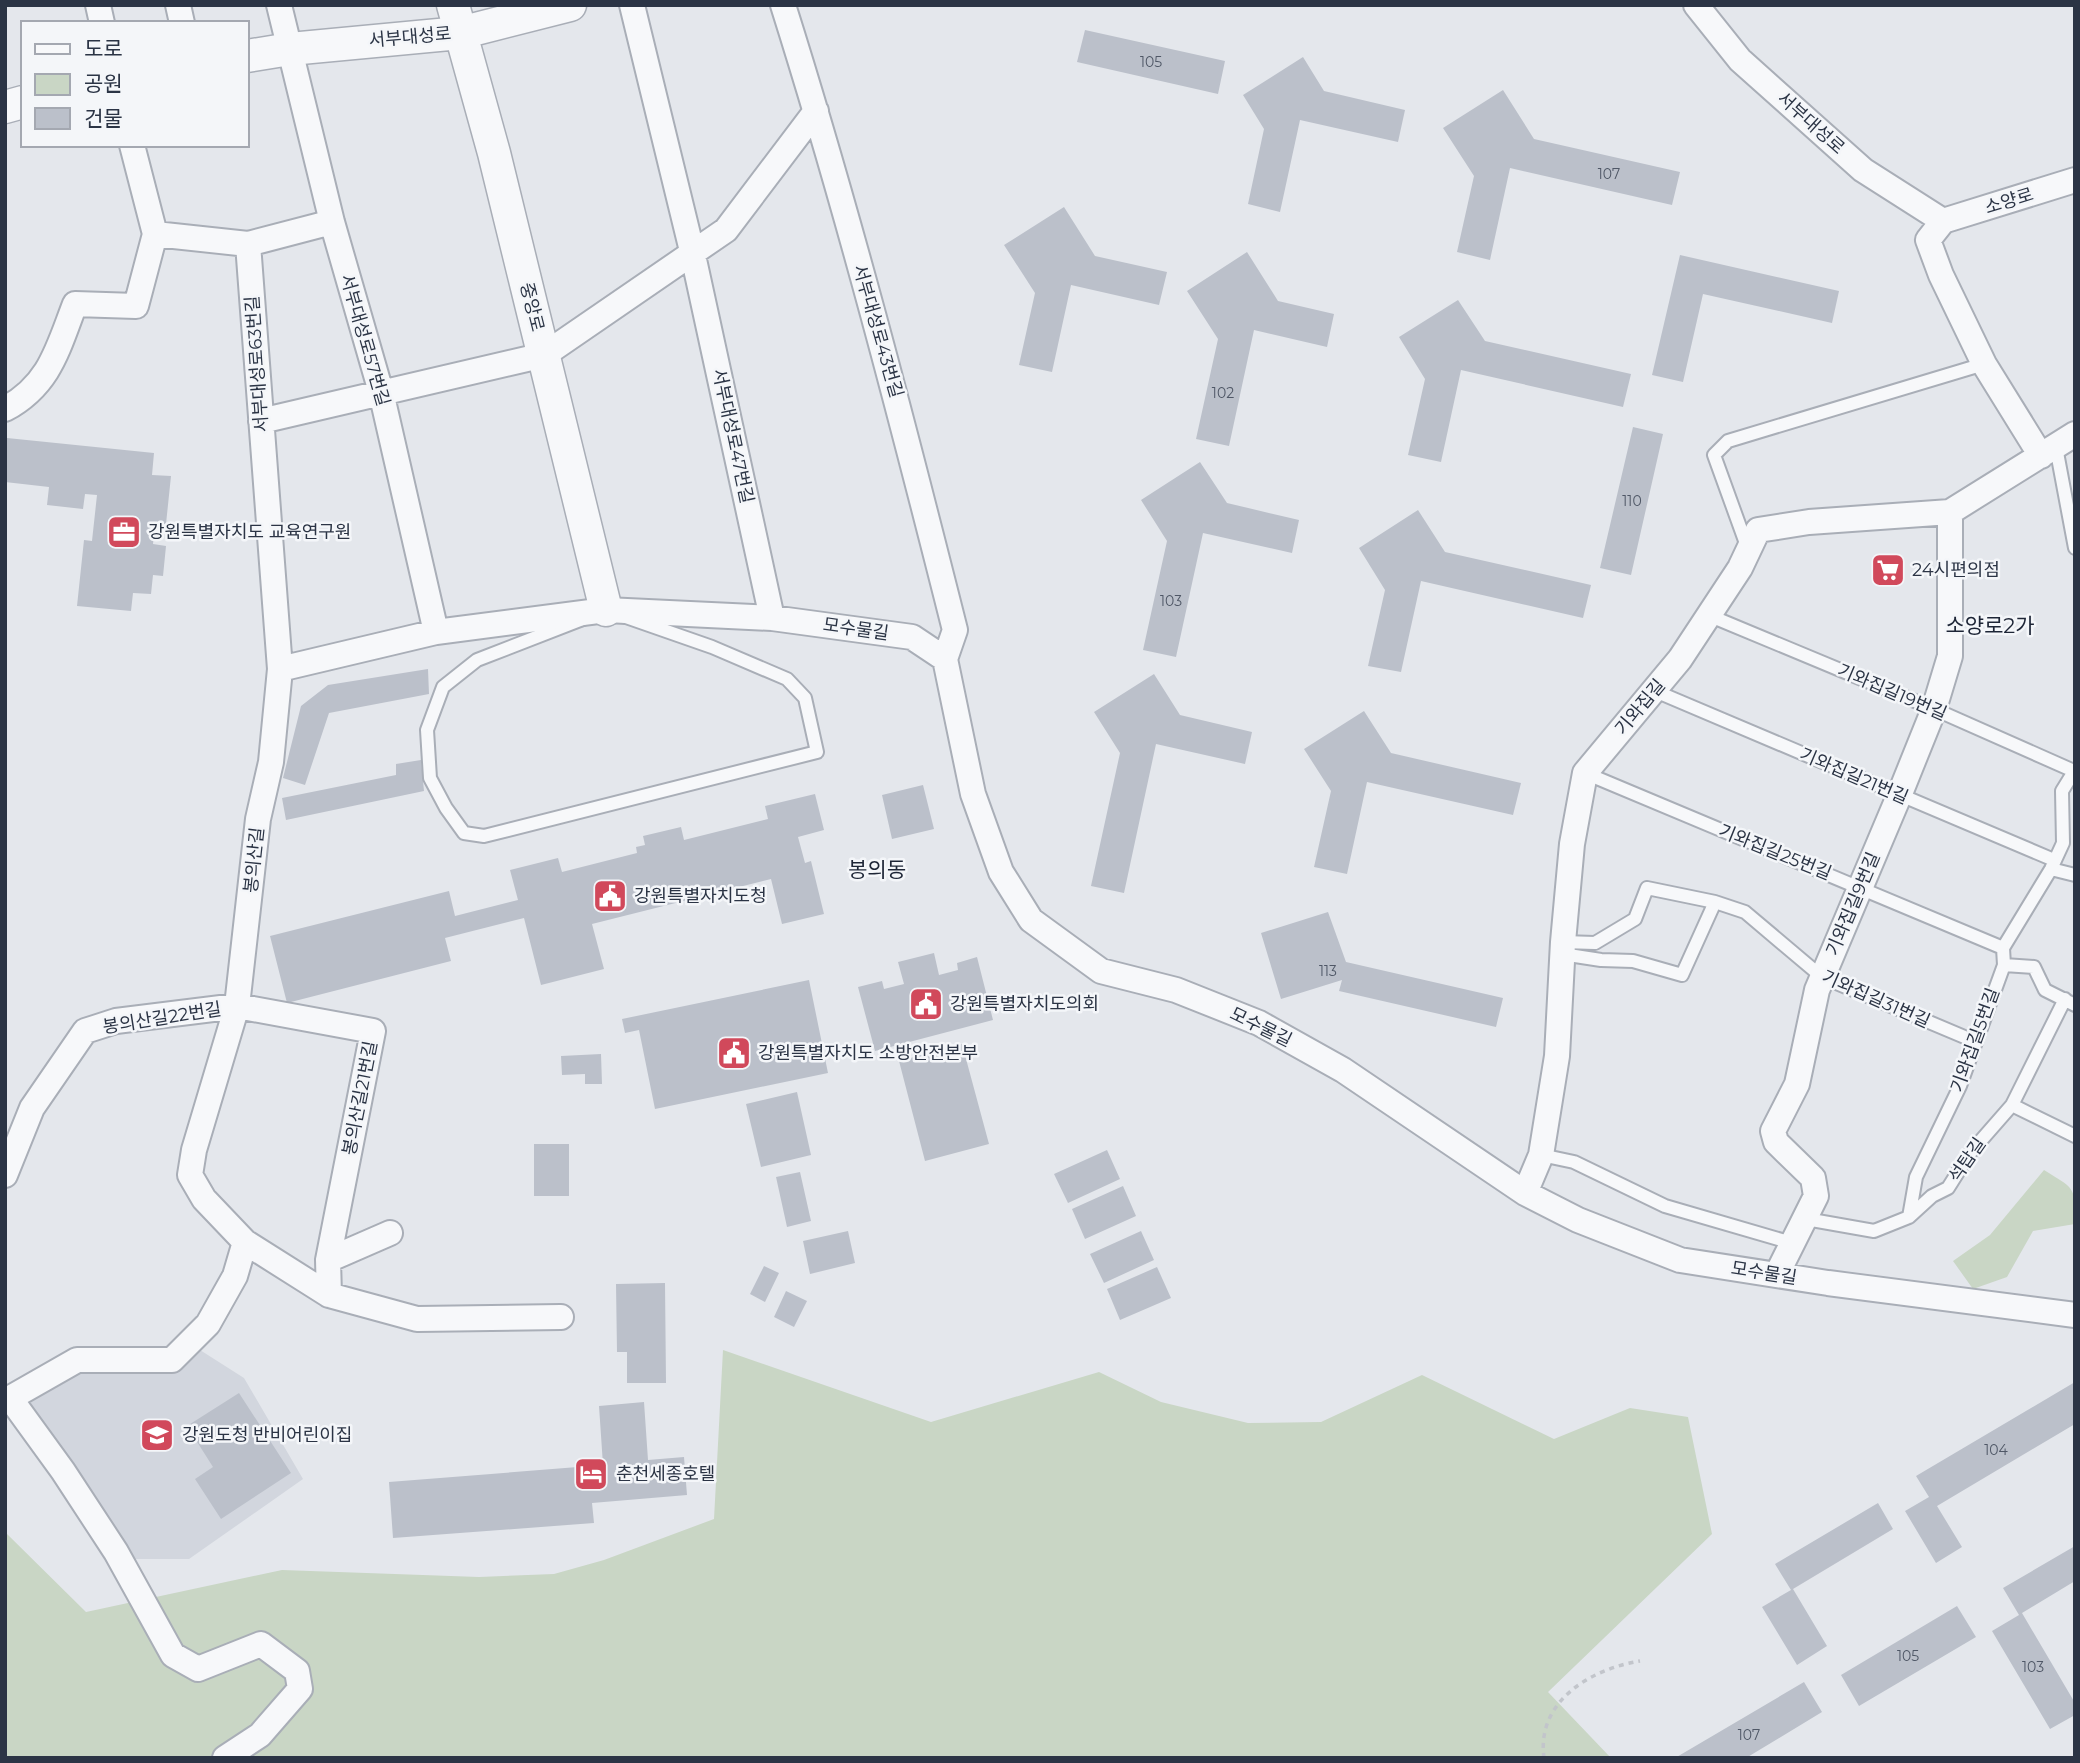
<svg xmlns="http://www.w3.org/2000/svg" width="2080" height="1763" font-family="Montserrat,'Noto Sans KR',sans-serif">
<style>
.built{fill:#d2d6de}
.green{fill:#c9d6c5}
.building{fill:#bbc0ca}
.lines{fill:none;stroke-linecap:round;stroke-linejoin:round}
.service-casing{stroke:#a9aeb7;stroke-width:16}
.minor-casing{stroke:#a9aeb7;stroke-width:28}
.tertiary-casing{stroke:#a9aeb7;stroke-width:35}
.path{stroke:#c2c5cb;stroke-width:3.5;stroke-dasharray:5 5;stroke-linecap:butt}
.service{stroke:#f7f8fa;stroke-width:12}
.minor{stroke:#f7f8fa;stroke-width:24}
.tertiary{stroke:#f7f8fa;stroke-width:32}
.labels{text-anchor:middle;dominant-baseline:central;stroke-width:5;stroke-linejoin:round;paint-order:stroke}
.number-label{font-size:14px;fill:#4f5766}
.street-label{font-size:18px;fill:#2b3445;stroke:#f4f6f9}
.poi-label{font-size:18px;fill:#2b3445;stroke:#f4f6f9;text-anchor:start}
.quarter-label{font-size:21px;fill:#1d2536;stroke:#f4f6f9}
</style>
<rect width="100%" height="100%" fill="#e4e7ec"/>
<!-- built -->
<path class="built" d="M200,1350L244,1378L303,1479L189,1559H115L10,1398L77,1360H172Z"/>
<!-- green -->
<path class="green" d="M2044,1170C2076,1190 2075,1186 2075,1224L2033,1231L2007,1277L1973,1289L1953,1261L1990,1235Z
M723,1350L931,1422L1099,1372L1161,1402L1248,1423L1321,1422L1422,1375L1554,1439L1630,1408L1688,1417L1712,1534L1548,1692L1611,1758H5V1532L86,1612L282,1570L479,1577L554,1574L604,1560L714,1519Z"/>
<!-- building -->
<path class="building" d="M1085,30L1225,61L1218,94L1077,62Z
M1303,57L1324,91L1405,110L1398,142L1300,120L1280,212L1248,204L1264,129L1243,95Z
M1503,90L1534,139L1680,172L1672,205L1510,168L1490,260L1457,252L1474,176L1443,128Z
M1064,207L1095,256L1167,272L1159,305L1071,285L1052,372L1019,365L1035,293L1004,245Z
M1247,252L1278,301L1334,314L1327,347L1254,330L1229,446L1196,439L1218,339L1187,291Z
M1680,255L1839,291L1832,323L1703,294L1683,382L1652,375Z
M1458,300L1485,341L1631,374L1623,407L1461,370L1441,462L1408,455L1425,379L1399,337Z
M1633,427L1663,434L1631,575L1600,568Z
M7,438L154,453L152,475L171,476L166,524L155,523L153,544L166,546L163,576L153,575L151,594L133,593L131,611L77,606L84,540L92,541L97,495L85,494L83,509L47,505L49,487L5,482Z
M1200,462L1227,503L1299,520L1292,553L1203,533L1176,657L1143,650L1167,541L1141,500Z
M1418,510L1445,552L1591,585L1583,618L1421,581L1401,672L1368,666L1385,590L1359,548Z
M428,669L429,694L329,713L305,785L283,778L301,706L328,685Z
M1154,674L1180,715L1252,732L1245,764L1156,744L1124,893L1091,886L1120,753L1094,712Z
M1364,711L1391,753L1521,783L1513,815L1367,782L1347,874L1314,867L1331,791L1304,749Z
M421,760L424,791L286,820L282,798L396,775V764Z
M923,785L934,829L892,839L882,795Z
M815,794L824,830L798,837L805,863L811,861L824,914L782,924L771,879L592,924L604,969L541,985L524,918L445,938L451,961L287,1003L270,936L449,891L455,916L518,900L510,870L558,858L562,872L637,853L636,847L645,845L643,836L681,827L684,840L768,819L765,806Z
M1328,912L1346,962L1503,998L1496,1027L1339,991L1342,980L1281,999L1261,933Z
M934,953L939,975L958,970L957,963L977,957L993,1020L875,1051L858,987L882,981L884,989L904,984L898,962Z
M809,980L828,1073L655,1109L639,1030L625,1033L622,1019Z
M962,1044L989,1144L925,1161L899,1061Z
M601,1054L602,1084H585V1074L562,1075L561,1056Z
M797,1092L811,1155L761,1167L746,1104Z
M534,1144H569V1196H534Z
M1107,1150L1120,1179L1068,1203L1054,1174Z
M800,1172L811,1221L787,1227L776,1177Z
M1123,1186L1136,1216L1085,1239L1072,1209Z
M848,1231L855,1263L810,1274L803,1241Z
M1141,1231L1154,1260L1104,1283L1090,1254Z
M764,1266L779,1273L765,1302L750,1294Z
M1157,1267L1171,1298L1120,1320L1107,1289Z
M665,1283L666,1383H627V1352H617L616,1284Z
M786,1291L807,1301L794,1327L774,1317Z
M2075,1382V1424L1937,1506L1962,1547L1936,1563L1905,1511L1929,1497L1916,1476Z
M239,1393L291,1473L221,1519L195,1479L213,1467L187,1426Z
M644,1402L648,1460L684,1457L687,1495L592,1503L594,1523L393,1538L389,1482L603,1465L599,1406Z
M1878,1503L1893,1529L1793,1589L1827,1646L1797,1665L1762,1607L1791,1590L1775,1564Z
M2075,1546V1581L2022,1613L2075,1703V1715L2050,1729L1992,1631L2019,1615L2003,1588Z
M1957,1606L1976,1637L1859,1706L1841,1675Z
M1804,1682L1822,1712L1746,1758H1675Z"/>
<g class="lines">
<!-- service casing -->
<g class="service-casing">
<path id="service" d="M2056,447L2075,548
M1748,549L1714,455L1728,441L1984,364
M606,610L712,647L787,679L805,698L817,752L484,836L464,833L446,808L430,778L427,730L443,687L477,660Z
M1708,615L1934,709L2074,771
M1655,691L2054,860
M1585,773L2003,948
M2051,869L2075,875
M1563,942L1595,943L1635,919L1647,888L1715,902L1745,912L1822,977L1974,1041
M1562,954L1601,960L1633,961L1682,975L1715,902
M2004,965L2034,967L2045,990L2075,1005
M2012,1105L2075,1136
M1541,1155L1574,1162L1665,1206L1792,1243
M1909,1217L1916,1177L1960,1086L2004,965L2003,948L2051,869L2063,843L2062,791L2075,770
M1806,1219L1874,1231L1909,1217L1932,1196L1948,1188L1970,1153L2012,1105L2065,999"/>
</g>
<!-- minor casing -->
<g class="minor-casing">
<path id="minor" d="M98,5L102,23
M178,5L182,23
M279,5L332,222L381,392L436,632
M632,5L693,255L772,618
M783,5C848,211 902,420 955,630L945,659
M1696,5L1740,60L1863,170L1943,221
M132,145L155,234L248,244L332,222
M1943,221L1928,240L1941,275L1984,364L2041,456
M1943,221L2075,180
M248,244L280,669
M5,409C50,385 58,348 75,304L136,306L155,234
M261,421L544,355L726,230L816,111
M5,1175L32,1108L85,1031L116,1021L237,1006L373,1031L328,1260L329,1295
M1525,1193L1541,1155L1557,1056L1563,942L1572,844L1585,773L1680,659L1740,568L1758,530L1809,522L1950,512L2075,434
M328,1260L390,1233
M1777,1274L1816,1196L1813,1178L1776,1142L1773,1131L1797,1084L1817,990L1899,796L1934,709L1950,656V512
M561,1317L417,1319L329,1295L245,1242L204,1199L190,1175L194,1150L237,1006L258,819L271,762L280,669L436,632L606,610L772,618L912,637L945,659L973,794L1001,872L1031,920L1101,971L1176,990L1259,1023L1343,1070L1525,1193L1578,1220L1680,1260L1828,1283L2075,1315
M10,1398L63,1471L116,1552L173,1655L198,1669L261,1644L297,1671L300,1689L260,1735L225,1758
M5,1401L77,1360H172L208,1324L235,1276L245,1242"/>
</g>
<!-- tertiary casing -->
<g class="tertiary-casing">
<path id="tertiary" d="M453,5L494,153L606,610
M247,56L290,49L460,33L570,5
M5,107L23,102"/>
</g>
<!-- path -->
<path class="path" d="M1544,1758C1536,1701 1591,1669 1640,1661"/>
<!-- service -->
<use href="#service" class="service"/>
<!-- minor -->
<use href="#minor" class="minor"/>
<!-- tertiary -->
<use href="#tertiary" class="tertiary"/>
</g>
<!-- icons -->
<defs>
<g id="office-square" transform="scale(1.75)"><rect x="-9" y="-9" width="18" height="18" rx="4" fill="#d1495b" stroke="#f4f6f9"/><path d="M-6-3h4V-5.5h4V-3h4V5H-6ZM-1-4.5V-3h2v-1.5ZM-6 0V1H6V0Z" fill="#fff"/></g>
<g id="supermarket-square" transform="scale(1.75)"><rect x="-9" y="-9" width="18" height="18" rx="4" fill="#d1495b" stroke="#f4f6f9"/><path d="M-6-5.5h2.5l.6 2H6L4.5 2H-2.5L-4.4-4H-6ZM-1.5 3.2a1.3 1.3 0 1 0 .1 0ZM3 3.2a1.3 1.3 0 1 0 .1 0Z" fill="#fff"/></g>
<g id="civic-square" transform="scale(1.75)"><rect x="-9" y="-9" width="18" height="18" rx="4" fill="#d1495b" stroke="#f4f6f9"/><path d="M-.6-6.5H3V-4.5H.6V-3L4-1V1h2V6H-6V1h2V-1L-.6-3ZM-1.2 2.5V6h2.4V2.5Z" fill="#fff"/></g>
<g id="school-square" transform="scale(1.75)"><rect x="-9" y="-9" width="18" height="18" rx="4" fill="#d1495b" stroke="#f4f6f9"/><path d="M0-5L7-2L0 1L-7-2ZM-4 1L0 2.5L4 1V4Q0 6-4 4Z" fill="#fff"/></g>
<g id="hotel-square" transform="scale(1.75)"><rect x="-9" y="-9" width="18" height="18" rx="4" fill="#d1495b" stroke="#f4f6f9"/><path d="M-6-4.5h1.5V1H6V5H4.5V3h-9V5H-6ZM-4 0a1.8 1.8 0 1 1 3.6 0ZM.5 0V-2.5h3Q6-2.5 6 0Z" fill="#fff"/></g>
</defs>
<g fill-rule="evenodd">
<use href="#office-square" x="124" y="532"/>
<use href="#supermarket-square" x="1888" y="570"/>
<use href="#civic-square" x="610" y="896"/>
<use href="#civic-square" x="926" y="1004"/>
<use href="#civic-square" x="734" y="1053"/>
<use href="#school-square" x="157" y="1435"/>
<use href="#hotel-square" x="591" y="1474"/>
</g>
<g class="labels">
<!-- number labels -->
<g class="number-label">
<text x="1151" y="62">105</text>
<text x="1609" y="174">107</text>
<text x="1223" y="393">102</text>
<text x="1632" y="501">110</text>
<text x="1171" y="601">103</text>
<text x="1328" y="971">113</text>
<text x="1996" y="1450">104</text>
<text x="1908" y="1656">105</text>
<text x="2033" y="1667">103</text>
<text x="1749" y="1735">107</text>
</g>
<!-- street labels -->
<g class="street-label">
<text transform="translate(410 37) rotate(-5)">서부대성로</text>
<text transform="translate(1811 123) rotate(42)">서부대성로</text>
<text transform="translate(2009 201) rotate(-17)">소양로</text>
<text transform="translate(532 307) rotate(76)">중앙로</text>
<text transform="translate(878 331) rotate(74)">서부대성로43번길</text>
<text transform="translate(365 340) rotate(74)">서부대성로57번길</text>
<text transform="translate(257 364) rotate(-94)">서부대성로63번길</text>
<text transform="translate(733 436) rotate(78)">서부대성로47번길</text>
<text transform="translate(856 629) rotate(8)">모수물길</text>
<text transform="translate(1892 692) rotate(23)">기와집길19번길</text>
<text transform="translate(1640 707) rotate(-50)">기와집길</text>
<text transform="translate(1854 776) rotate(23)">기와집길21번길</text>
<text transform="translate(1775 852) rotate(22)">기와집길25번길</text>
<text transform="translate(254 860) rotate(-84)">봉의산길</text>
<text transform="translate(1853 904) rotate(-67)">기와집길9번길</text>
<text transform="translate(1876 999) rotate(24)">기와집길31번길</text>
<text transform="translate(162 1018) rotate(-9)">봉의산길22번길</text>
<text transform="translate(1261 1027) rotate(26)">모수물길</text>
<text transform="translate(1975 1040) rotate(-70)">기와집길5번길</text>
<text transform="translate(360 1098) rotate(-79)">봉의산길21번길</text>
<text transform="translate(1967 1160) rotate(-55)">석탑길</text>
<text transform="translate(1764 1273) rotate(9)">모수물길</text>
</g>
<!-- poi labels -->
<g class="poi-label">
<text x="148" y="532">강원특별자치도 교육연구원</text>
<text x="1912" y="570">24시편의점</text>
<text x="634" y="896">강원특별자치도청</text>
<text x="950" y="1004">강원특별자치도의회</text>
<text x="758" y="1053">강원특별자치도 소방안전본부</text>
<text x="182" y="1435">강원도청 반비어린이집</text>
<text x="616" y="1474">춘천세종호텔</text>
</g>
<!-- quarter labels -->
<g class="quarter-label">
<text x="1990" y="625">소양로2가</text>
<text x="877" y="869">봉의동</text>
</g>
</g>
<!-- border -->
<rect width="2080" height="1763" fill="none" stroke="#2b3445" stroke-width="14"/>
<!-- legend -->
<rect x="21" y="21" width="228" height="126" fill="#f4f6f9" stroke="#a4a8b1" stroke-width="2"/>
<rect x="35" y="44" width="35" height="10" fill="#f7f8fa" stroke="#a4a8b1" stroke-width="2"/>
<text x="84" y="56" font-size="21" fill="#2b3445">도로</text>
<rect x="35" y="74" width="35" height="21" fill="#c9d6c5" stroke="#a4a8b1" stroke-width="2"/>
<text x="84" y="91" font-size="21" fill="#2b3445">공원</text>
<rect x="35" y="108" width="35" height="21" fill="#bbc0ca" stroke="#a4a8b1" stroke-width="2"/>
<text x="84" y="126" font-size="21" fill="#2b3445">건물</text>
</svg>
